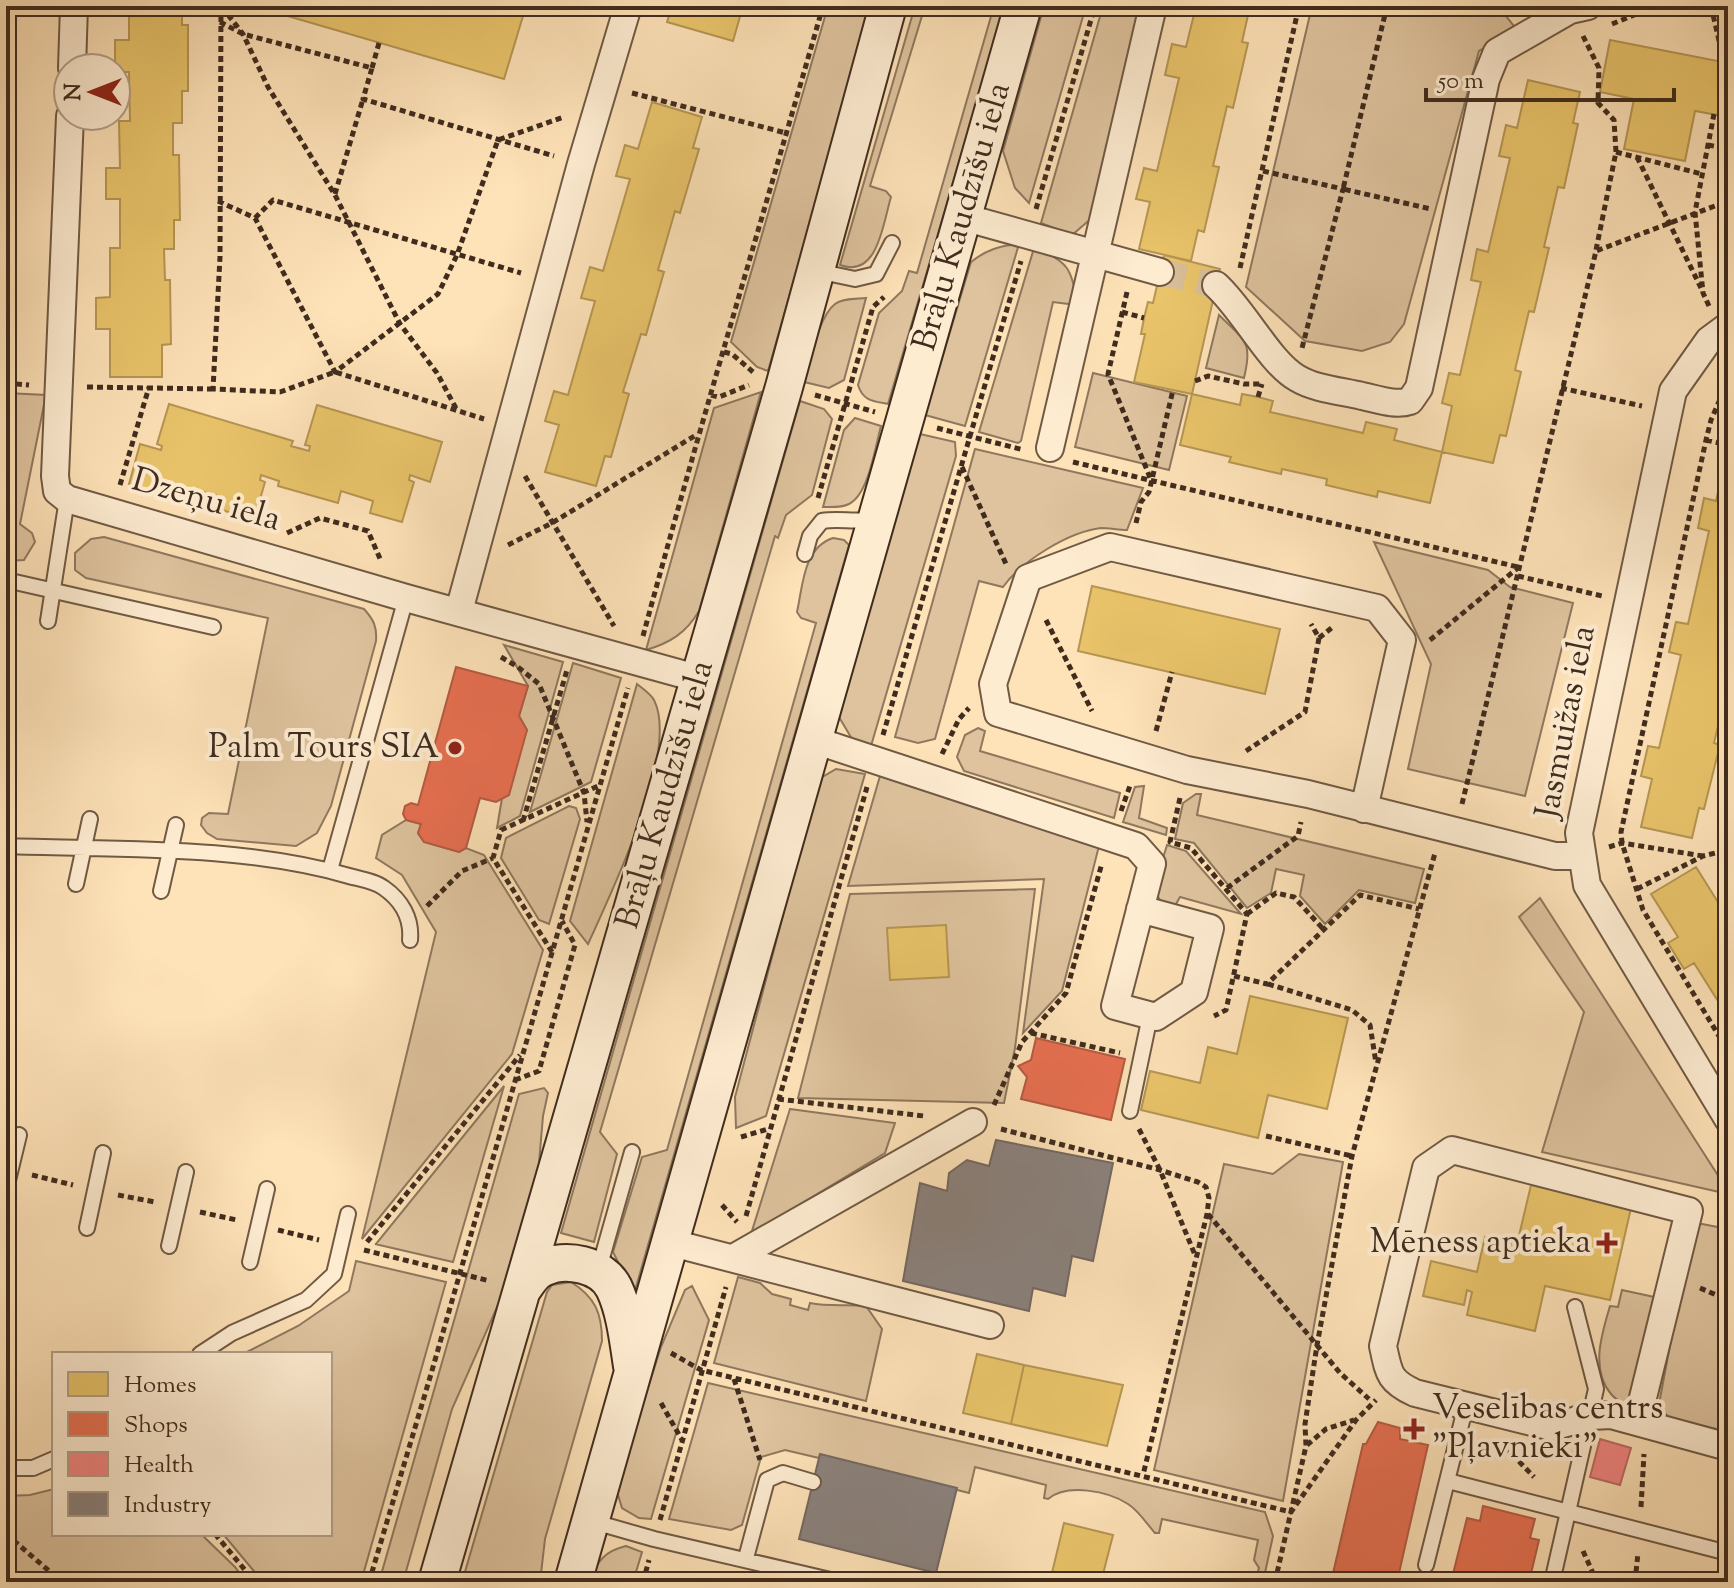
<svg xmlns="http://www.w3.org/2000/svg" width="1734" height="1588" font-family="'Sorts Mill Goudy',serif">
<style>
.green{fill:#dec39e;stroke:#8f785e;stroke-width:2}
.homes{fill:#e9c46a;stroke:#b69653;stroke-width:2}
.shops{fill:#e76f51;stroke:#b55b42;stroke-width:2}
.health{fill:#f28482;stroke:#bd6a64;stroke-width:2}
.industry{fill:#8a817c;stroke:#746860;stroke-width:2}
.lines{fill:none;stroke-linecap:round;stroke-linejoin:round}
.street-tunnel{stroke:#d8be99;stroke-width:26;stroke-dasharray:26 13;stroke-linecap:butt}
.lane-casing{stroke:#705a44;stroke-width:18}
.street-casing{stroke:#705a44;stroke-width:30}
.secondary-casing{stroke:#402c1e;stroke-width:40}
.path{stroke:#402c1e;stroke-width:5;stroke-dasharray:6 4;stroke-linecap:butt}
.lane{stroke:#feecd1;stroke-width:14}
.street{stroke:#feecd1;stroke-width:26}
.secondary{stroke:#feecd1;stroke-width:36}
.poi-dot{fill:#8f2418;stroke:#feecd1;stroke-width:3}
.labels{text-anchor:middle;dominant-baseline:central;stroke-width:8;stroke-linejoin:round;paint-order:stroke}
.street-label{font-size:34px;fill:#402c1e;stroke:#feecd1}
.poi-label{font-size:34px;fill:#402c1e;stroke:#feecd1;text-anchor:end}
</style>
<rect width="100%" height="100%" fill="#fee2b8"/>
<filter id="stains"><feTurbulence type="fractalNoise" baseFrequency=".0025" numOctaves="4"/><feColorMatrix values="0 0 0 0 .2 0 0 0 0 .09 0 0 0 0 .02 0 0 0 .5 -.17"/></filter>
<radialGradient id="worn" r=".72"><stop offset=".6" stop-color="#630" stop-opacity="0"/><stop offset="1" stop-color="#630" stop-opacity=".3"/></radialGradient>
<!-- green -->
<path class="green" d="M828,6H871L768,371L757,367L731,342Z
M915,6H925L870,186L886,191L891,197C883,223 878,279 840,265Z
M994,6H1005L888,404C873,401 863,401 858,385L879,313L902,291L909,271L917,273Z
M1044,6H1086L1029,203L1015,188L1003,151Z
M1103,6H1139L1093,217L1072,235L1041,223Z
M1312,6H1498L1517,30L1479,51L1404,324L1390,342L1362,351L1305,341L1246,287Z
M1019,244L965,426L925,415L971,262C986,250 999,246 1019,244Z
M1034,248C1067,260 1073,269 1077,305L1053,302L1021,441L1018,443L979,432Z
M866,298L844,380L829,388L804,382C811,361 818,317 835,304C843,298 856,299 866,298Z
M1219,315C1245,341 1253,341 1244,378L1206,368Z
M1093,373L1187,396L1169,470L1075,447Z
M761,392L699,611C686,633 670,643 646,650L714,408Z
M6,393L46,395L20,524L32,533L35,542L24,560L6,561Z
M800,401L824,409L832,419L812,495L786,515L778,538L775,536L600,1132L617,1154L594,1242L561,1233Z
M855,418L881,426C875,447 869,494 849,504C841,508 832,507 823,507L844,430Z
M920,434L955,442L956,456L871,746L852,739L839,717Z
M975,449L1143,488L1127,530C1119,530 1109,528 1101,528C1068,532 1022,561 1003,587L979,581L935,739L918,743L895,737Z
M104,537L364,609C374,620 377,627 376,641L331,806L317,833L296,846L217,839L207,833L201,825L202,818L209,813L228,814L268,618L86,578L75,570V553L91,539Z
M833,538L844,540L849,545L634,1294L613,1252L642,1157L667,1150L816,623L801,618L797,612C803,585 803,548 833,538Z
M1374,542L1488,570L1510,587L1573,603L1525,796L1408,769L1431,664Z
M504,645L563,662L520,816L497,828L502,798L527,730L519,716L528,686Z
M573,663L621,678L591,782L530,812Z
M637,684C642,688 651,694 654,700C680,752 611,893 588,944L570,921Z
M978,728L985,731L980,751L1120,793L1114,818L964,771L957,757L965,735Z
M836,769L865,774L766,1116L736,1128L735,1097L819,779Z
M880,776L1099,846L1062,991L1023,1033L1044,879L848,886Z
M1144,786L1139,818L1167,828L1166,835L1123,822L1135,787Z
M1196,794H1201L1197,815L1424,869L1415,903L1359,890L1325,924L1300,896L1304,875L1276,869L1271,893L1247,908L1194,843L1175,839L1183,803Z
M569,806L576,808L580,819L549,924L539,920L501,858L506,838Z
M406,820L421,824L418,833L424,842L459,852L466,848L484,855L543,950L512,1054L362,1239L436,932L402,875L376,858L382,835Z
M1167,845L1186,851L1241,914L1180,897L1176,904L1165,906C1147,892 1162,864 1167,845Z
M1035,889L1015,1048L1004,1103L798,1098L850,894Z
M1540,898L1728,1191V1194L1542,1152L1584,1012L1519,917Z
M504,1086L453,1262L375,1244H376Z
M544,1088L548,1093L543,1116L538,1175L502,1296L452,1409L403,1582H379L519,1094Z
M790,1109L895,1123L885,1153L751,1234Z
M1299,1154L1343,1162L1283,1501L1154,1470L1224,1164L1273,1174Z
M1697,1223L1728,1229V1432L1668,1417L1659,1404L1678,1303Z
M356,1261L446,1282L361,1582H263L223,1534H330V1354H243L298,1326L349,1291Z
M738,1277L760,1283L772,1294L791,1299L790,1305L808,1310L810,1303C829,1307 847,1304 866,1306L882,1329L866,1401L714,1363Z
M571,1282C595,1297 602,1313 602,1341L545,1539L540,1582H462L547,1292L552,1285Z
M692,1286L709,1320L651,1519L639,1518L622,1508L618,1495V1482L661,1347L685,1290Z
M1622,1290L1659,1298L1631,1410C1625,1405 1616,1400 1611,1394C1590,1369 1602,1333 1610,1306L1618,1307Z
M708,1383L1265,1512L1273,1536L1263,1582H1255L1259,1568L1254,1560L1258,1540L1162,1519L1159,1533H1155C1146,1523 1139,1511 1128,1504C1108,1491 1067,1483 1048,1499L1044,1498L1046,1485L975,1467L969,1493L820,1455L819,1458L785,1450L761,1457L742,1525L731,1530L669,1519Z
M54,1489V1534H201L235,1567L246,1582H43L6,1574V1496L30,1495Z
M626,1546L642,1552L633,1582H591C596,1561 605,1551 626,1546Z"/>
<!-- homes -->
<path class="homes" d="M129,6H182V25H188V91H182V123H173V155H179L180,220H174V249H164L165,280H170L171,344L162,345V377H110V329H96V298L110,297V248H120V199H106V168H120L119,121H130L129,72H116L115,68V40H129Z
M260,6H526L504,79L260,8Z
M672,6H743L733,41L667,22Z
M1196,6H1250L1242,42L1248,43L1233,108L1227,106L1213,166L1219,167L1204,232L1198,230L1191,261L1139,249L1150,202L1136,199L1144,168L1157,171L1179,78L1165,75L1172,44L1186,47Z
M1610,40L1728,63V117L1695,111L1685,161L1624,149L1634,99L1600,92Z
M1528,80L1580,92L1573,123L1578,124L1564,188L1558,187L1544,247L1549,248L1534,312L1529,311L1515,370L1521,372L1506,436L1500,435L1493,463L1442,452L1452,406L1442,403L1449,373L1460,375L1481,282L1471,280L1477,249L1488,252L1510,158L1499,156L1506,125L1517,128Z
M652,102L702,117L693,148L699,149L680,213L675,211L658,270L664,272L646,335L641,334L623,392L629,394L611,457L605,456L596,486L545,472L559,425L545,421L554,391L568,395L595,301L581,298L590,267L603,271L630,179L616,176L625,145L638,149Z
M1164,255L1220,269L1192,394L1134,382L1145,334H1141L1144,318L1148,302L1153,303Z
M1192,394L1240,405L1242,394L1258,397L1273,401L1270,412L1363,433L1366,422L1397,429L1394,440L1442,452L1430,503L1378,491L1377,497L1326,485L1327,479L1282,469L1281,474L1229,462L1231,457L1180,445Z
M169,404L293,441L291,446L309,451L310,446L305,445L317,405L442,442L430,482L410,475L409,480L414,482L402,522L370,513L373,501L341,491L338,503L278,486L279,481L261,475L260,480L265,482L254,520L222,510L225,498L193,489L190,501L129,484L140,444L161,450L162,446L157,444Z
M1727,452L1728,684L1714,743L1720,745L1704,809L1699,808L1692,838L1641,827L1652,779L1641,776L1648,746L1659,748L1681,655L1669,652L1676,622L1688,624L1709,531L1698,528L1704,498L1716,501Z
M1092,586L1280,629L1265,694L1078,651Z
M1696,867L1721,907L1728,906V1017L1694,963L1684,969L1668,943L1678,937L1651,894Z
M946,925L949,977L890,980L887,928Z
M1250,996L1348,1018L1327,1109L1268,1095L1258,1138L1141,1110L1150,1071L1200,1083L1208,1047L1237,1054Z
M1531,1185L1631,1208L1610,1300L1545,1286L1535,1331L1467,1315L1472,1292L1467,1290L1464,1305L1423,1296L1431,1261L1477,1272L1485,1237L1517,1244Z
M977,1354L1024,1365L1011,1424L963,1413Z
M1024,1365L1123,1385L1107,1446L1011,1424Z
M1064,1523L1113,1535L1101,1582L1050,1581Z"/>
<!-- shops -->
<path class="shops" d="M456,667L528,686L519,716L527,730L509,795L496,802L480,798L466,848L459,852L424,842L418,833L421,824L406,820L403,814L405,806L411,803L418,805Z
M1036,1038L1125,1059L1111,1120L1021,1099L1027,1077L1018,1066L1031,1060Z
M1378,1422L1400,1428V1439L1428,1445L1397,1582H1331L1363,1444H1366Z
M1483,1506L1535,1519L1530,1538L1539,1540L1529,1582H1451L1467,1518L1480,1521Z"/>
<!-- health -->
<path class="health" d="M1600,1439L1631,1448L1620,1485L1590,1477Z"/>
<!-- industry -->
<path class="industry" d="M996,1140L1113,1163L1093,1261L1072,1256L1065,1296L1033,1288L1029,1311L903,1281L920,1183L947,1191L949,1173L967,1160L989,1166Z
M820,1454L957,1488L936,1573L799,1539Z"/>
<g class="lines">
<!-- street-tunnel -->
<path class="street-tunnel" d="M1160,272L1216,285"/>
<!-- lane casing -->
<g class="lane-casing">
<path id="lane" d="M817,271L855,279L876,274L892,243
M805,554L810,536L822,521C840,518 856,523 874,519
M6,580L213,627
M48,621L67,499
M6,820L7,814
M6,846C116,850 243,845 349,876C360,879 375,881 384,888C401,900 412,918 410,940
M330,870L406,598
M76,884L90,819
M161,891L176,825
M1130,1111L1150,1016
M6,1189L19,1135
M87,1228L103,1153
M169,1246L186,1172
M250,1262L267,1189
M598,1272L632,1152
M200,1354L232,1333L306,1300L334,1274L348,1214
M6,1468H33L54,1459
M1448,1481L1728,1553
M591,1521L654,1539L839,1582
M746,1558L767,1480L783,1473L813,1482
M1426,1565L1466,1405
M1552,1582L1596,1389L1575,1307"/>
</g>
<!-- street casing -->
<g class="street-casing">
<path id="street" d="M72,68L74,6
M70,116L55,476L57,491L67,499L406,598L700,679
M963,217L1160,272
M1216,285C1243,309 1270,363 1297,378C1315,389 1341,391 1362,396C1377,399 1395,406 1410,401L1419,388L1486,79L1497,52L1570,10L1588,6
M1728,326L1709,340L1673,391L1579,833L1587,885L1728,1119
M1050,448L1153,6
M459,611L581,164L628,6
M814,740L1136,846L1152,864L1115,1006L1156,1017L1194,992L1210,928L1140,909
M1364,809L1402,640L1377,608L1110,547L1028,578L993,684L998,713L1187,770L1308,794L1555,856H1581
M672,1243L990,1325
M735,1257L973,1122
M1637,1422L1689,1211L1452,1150L1426,1168L1383,1346C1389,1374 1389,1381 1415,1393L1552,1427L1591,1416L1611,1415L1728,1447"/>
</g>
<!-- secondary casing -->
<g class="secondary-casing">
<path id="secondary" d="M522,1290C528,1282 533,1272 543,1268C565,1257 602,1264 614,1288C625,1311 628,1340 632,1366
M437,1582L784,387L888,6
M573,1582L1023,6"/>
</g>
<!-- path -->
<path class="path" d="M221,6L220,257L213,389L280,392L335,372L484,419
M1387,6L1343,189L1431,209
M1711,6L1724,62
M222,7L243,34L268,87L335,195L400,324L437,373L458,412
M220,22L243,34L372,68L363,99L554,156
M1612,24L1656,6
M1583,36L1599,68L1598,103L1614,120L1616,152L1596,250
M372,68L379,43
M632,93L786,133
M1708,145L1724,148
M1616,152L1702,174
M1637,157L1701,288
M1263,171L1343,189L1302,348
M335,194L363,99
M218,201L255,218L335,372L438,294L457,255L498,140L564,117
M1036,209L1095,6
M255,218L273,200L521,273
M1240,268L1299,6
M1127,292L1108,374L1151,480
M1709,306L1703,293L1695,212L1714,114
M1122,312L1144,318
M724,352L732,354L753,372
M1195,381L1208,376L1244,384H1261
M1728,381L1711,420L1706,440L1621,832L1622,843L1643,910L1728,1051
M6,383L29,385
M87,387L213,389
M1561,388L1642,406
M711,395L719,397L749,385
M815,395L875,412
M1258,397L1262,384
M937,428L1024,450
M1706,440L1728,445
M1073,462L1518,567
M962,467L1006,564
M525,476L614,626
M120,485L149,387
M818,498L873,307L884,297
M1136,523L1141,502L1149,492L1173,390
M287,533L320,518L368,531L381,561
M508,545L552,523L696,435
M1518,576L1602,596
M1046,620L1092,711
M643,636C700,425 763,216 823,6
M1319,638L1334,626
M1430,640L1519,567
M501,657L518,667L539,684L584,793L587,822
M1156,731L1172,672
M883,735L1021,261
M1246,751L1305,712L1319,638L1311,624
M942,754L959,719L969,708
M1180,798L1170,842L1191,848L1247,914L1226,1010L1214,1016
M1462,804L1596,251L1728,201
M1121,811L1131,783
M523,821L567,670
M1609,847L1622,843L1703,856
M1227,888L1298,836L1301,822
M1637,889L1703,856L1728,850
M427,906L462,871L493,858
M1247,914L1276,893L1294,897L1325,931
M552,952L493,858L501,830L600,785
M1234,976L1267,984L1360,895L1419,909
M1268,984L1352,1010L1370,1025L1376,1063
M1031,1033L1120,1053
M515,1080L539,1071L575,945L562,921
M778,1099L924,1116
M994,1105L1022,1042L1066,993L1102,863
M1001,1129L1160,1170L1198,1182L1206,1187L1209,1198L1207,1214L1143,1475
M1139,1129L1160,1170L1195,1255
M1266,1136L1352,1156
M741,1137L768,1129
M32,1175L73,1185
M118,1195L155,1202
M722,1205L737,1222
M200,1212L237,1220
M1208,1214L1340,1373L1369,1399
M746,1216L867,787
M278,1230L319,1240
M367,1242L520,1055
M364,1250L490,1281
M1700,1288L1728,1300
M671,1353L701,1370L1291,1512L1356,1420L1376,1400
M734,1379L760,1460
M661,1403L682,1440
M1307,1445L1326,1429L1354,1420
M1505,1447L1534,1477
M1641,1507L1644,1454
M660,1520L726,1287
M6,1534L62,1582
M215,1534L255,1582
M1583,1551L1597,1582
M6,1582H7
M369,1582L431,1374L628,688
M643,1582L649,1560
M1275,1582L1306,1446L1305,1424L1317,1345L1352,1156L1435,853
M1635,1582L1638,1553"/>
<!-- lane -->
<use href="#lane" class="lane"/>
<!-- street -->
<use href="#street" class="street"/>
<!-- secondary -->
<use href="#secondary" class="secondary"/>
</g>
<!-- markers -->
<g class="poi-dot">
<circle cx="455" cy="748" r="8"/>
<path d="M1603 1231h8v8h8v8h-8v8h-8v-8h-8v-8h8z"/>
<path d="M1410 1417h8v8h8v8h-8v8h-8v-8h-8v-8h8z"/>
</g>
<g class="labels">
<!-- street labels -->
<g class="street-label">
<text transform="translate(963 217) rotate(-74)">Brāļu Kaudzīšu iela</text>
<text transform="translate(206 501) rotate(16)">Dzeņu iela</text>
<text transform="translate(1567 722) rotate(-79)">Jasmuižas iela</text>
<text transform="translate(666 795) rotate(-74)">Brāļu Kaudzīšu iela</text>
</g>
<!-- poi labels -->
<g class="poi-label">
<text x="439" y="748">Palm Tours SIA</text>
<text x="1591" y="1243">Mēness aptieka</text>
<text x="1432" y="1409" text-anchor="start">Veselības centrs<tspan x="1432" dy="39">"Pļavnieki"</tspan></text>
</g>
</g>
<!-- margin -->
<rect width="1734" height="1588" fill="none" stroke="#fee2b8" stroke-width="32"/>
<rect x="8" y="8" width="1718" height="1572" fill="none" stroke="#402c1e" stroke-width="4"/>
<rect x="16" y="16" width="1702" height="1556" fill="none" stroke="#402c1e" stroke-width="2"/>
<!-- legend -->
<rect x="52" y="1352" width="280" height="184" fill="#feecd1" stroke="#b29f89" stroke-width="2"/>
<rect x="68" y="1372" width="40" height="24" fill="#e9c46a" stroke="#b29f89" stroke-width="2"/>
<text x="124" y="1392" font-size="24" fill="#402c1e">Homes</text>
<rect x="68" y="1412" width="40" height="24" fill="#e76f51" stroke="#b29f89" stroke-width="2"/>
<text x="124" y="1432" font-size="24" fill="#402c1e">Shops</text>
<rect x="68" y="1452" width="40" height="24" fill="#f28482" stroke="#b29f89" stroke-width="2"/>
<text x="124" y="1472" font-size="24" fill="#402c1e">Health</text>
<rect x="68" y="1492" width="40" height="24" fill="#8a817c" stroke="#b29f89" stroke-width="2"/>
<text x="124" y="1512" font-size="24" fill="#402c1e">Industry</text>
<!-- north arrow -->
<g transform="translate(92 92) rotate(270)"><circle r="38" fill="#feecd1" stroke="#b29f89" stroke-width="2"/>
<path d="M0-6L14 30L0 20L-14 30Z" fill="#8f2418"/>
<text y="-12" font-size="22" font-weight="bold" text-anchor="middle" fill="#402c1e">N</text>
</g>
<!-- scale -->
<path d="M1426 88v12h248v-12" fill="none" stroke="#402c1e" stroke-width="4"/>
<text x="1438" y="88" font-size="24" fill="#402c1e" stroke="#feecd1" stroke-width="6" paint-order="stroke">50 m</text>
<rect width="100%" height="100%" filter="url(#stains)"/>
<rect width="100%" height="100%" fill="url(#worn)"/>
</svg>
